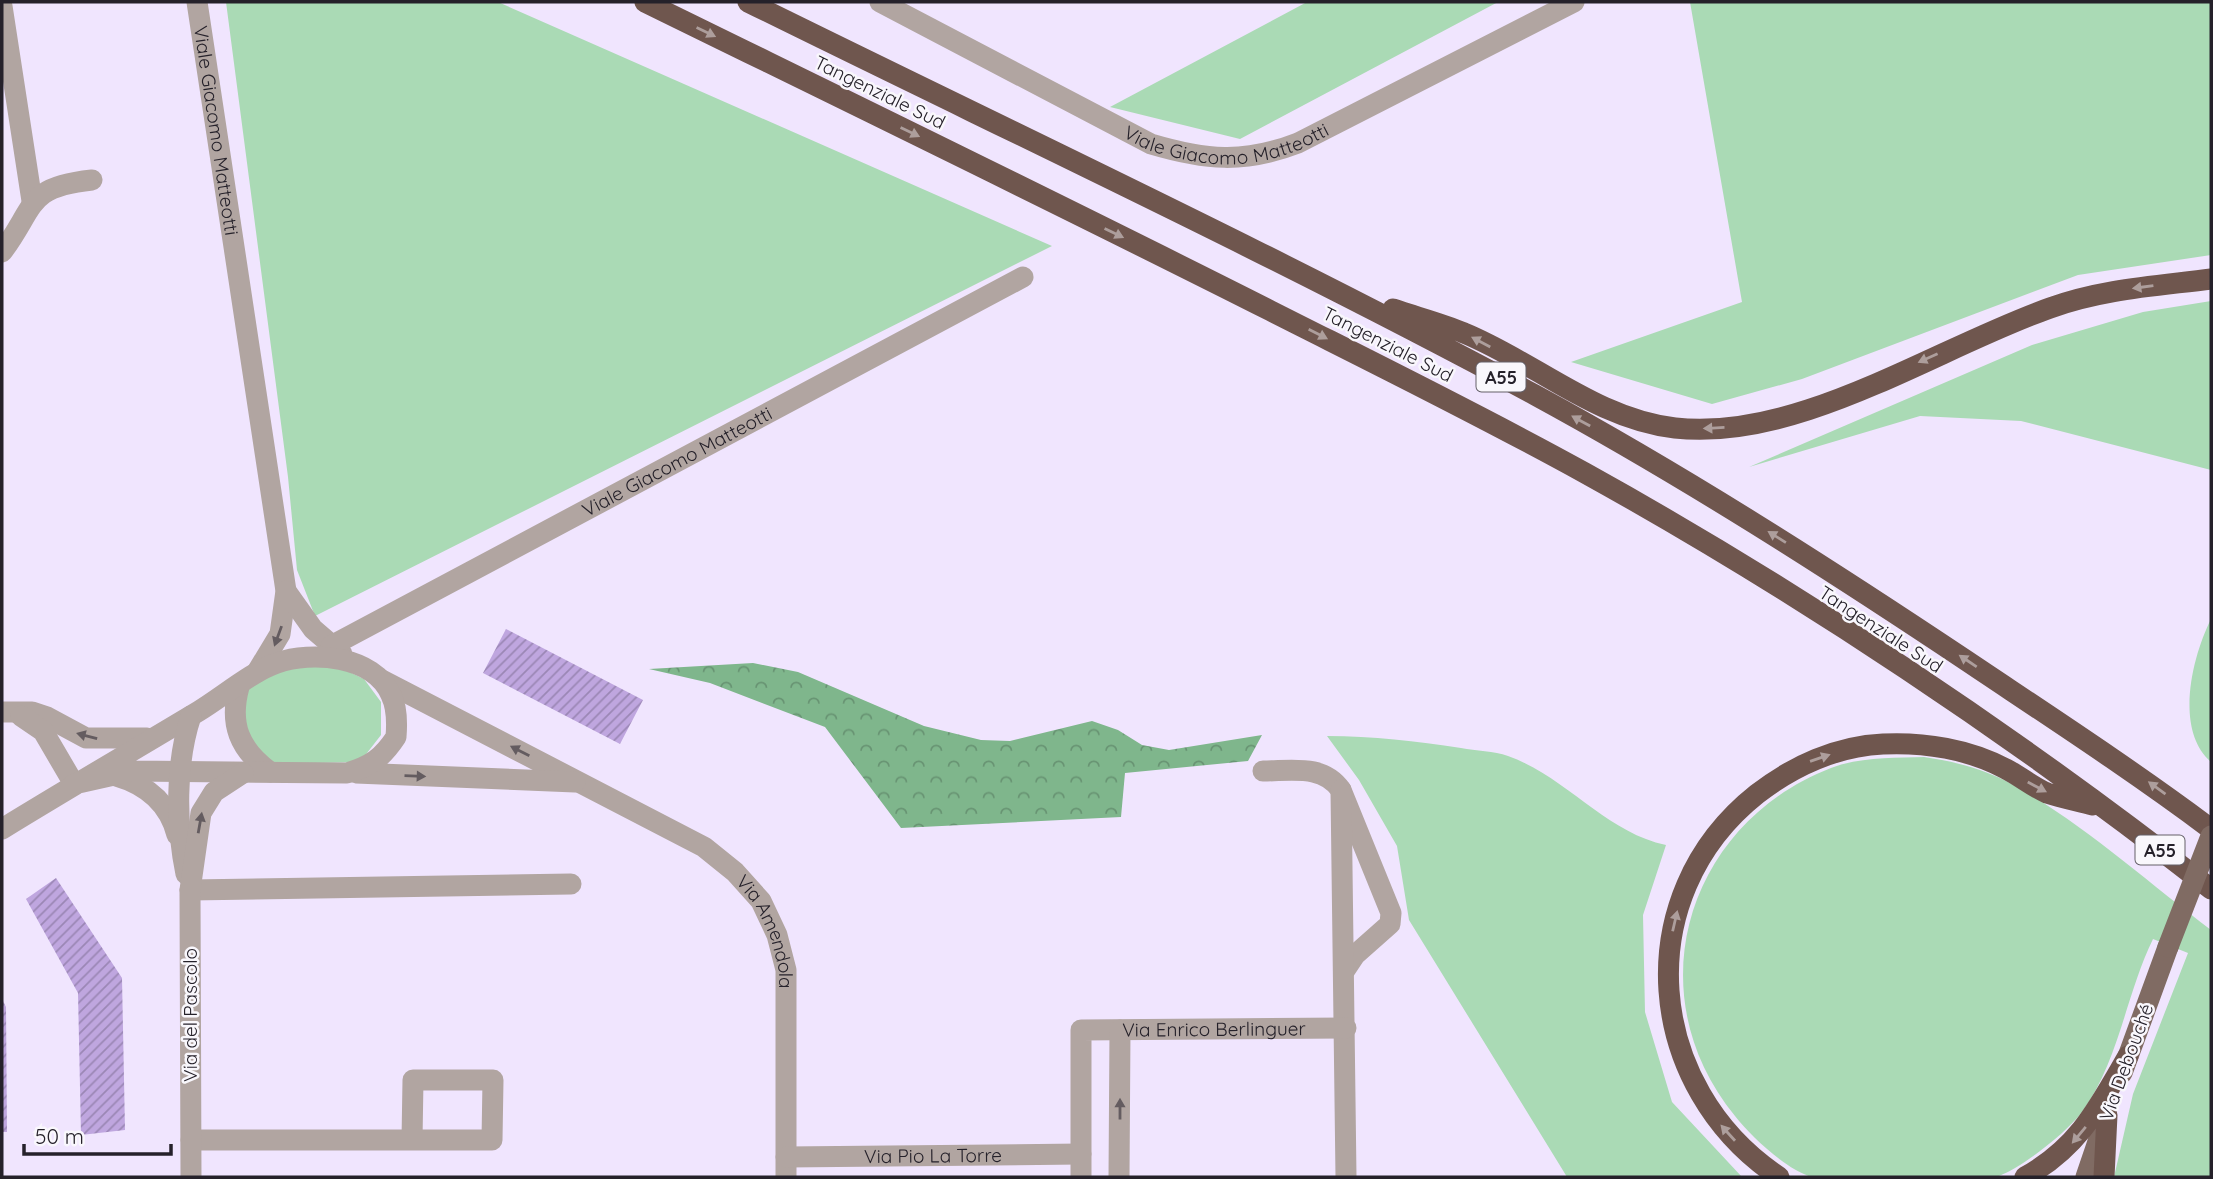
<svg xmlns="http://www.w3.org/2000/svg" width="2213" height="1179" font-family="Quicksand,sans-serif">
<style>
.green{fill:#aadab5}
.forest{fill:url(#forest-crowns)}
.building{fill:url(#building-hatch)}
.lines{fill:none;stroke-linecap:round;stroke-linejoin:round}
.minor{stroke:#b1a5a1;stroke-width:21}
.major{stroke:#806b63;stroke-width:21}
.highway{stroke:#6f564e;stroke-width:21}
.major-bridge{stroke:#806b63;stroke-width:21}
.oneway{fill:#ad9e9c}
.oneway2{fill:#645c60}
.labels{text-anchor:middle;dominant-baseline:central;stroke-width:5;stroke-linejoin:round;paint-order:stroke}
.shield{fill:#f9f7fc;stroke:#656169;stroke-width:2}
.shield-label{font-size:18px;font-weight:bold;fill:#25212a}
.street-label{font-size:19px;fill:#25212a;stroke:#f9f7fc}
</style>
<defs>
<pattern id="forest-crowns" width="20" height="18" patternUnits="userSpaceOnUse" patternTransform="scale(1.75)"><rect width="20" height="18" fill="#7fb68c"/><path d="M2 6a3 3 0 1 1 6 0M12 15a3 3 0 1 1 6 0" fill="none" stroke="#689473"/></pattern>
<pattern id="building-hatch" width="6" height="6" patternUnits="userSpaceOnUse" patternTransform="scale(1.75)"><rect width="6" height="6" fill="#bfa6df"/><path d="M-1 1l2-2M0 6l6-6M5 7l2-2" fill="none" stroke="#9b87b5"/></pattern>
</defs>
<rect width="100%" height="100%" fill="#f0e5fe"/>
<!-- green -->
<path class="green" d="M226,2H498L1052,246L315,616L297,570L288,477Z
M1307,2H1498L1240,139L1110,107Z
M1690,2H2211V255L2078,275L1802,379L1712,404L1571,362L1742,302Z
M2211,301V470L2021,421L1920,416L1749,467L2032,345L2143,312Z
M2211,619V762C2174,730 2192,657 2211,619Z
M302,664H333L364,679L381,702V735L360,762L273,764L243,738L247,690L271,673Z
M1327,736C1373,736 1416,741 1461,748C1476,751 1494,751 1508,756C1567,777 1605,832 1666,845L1643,915L1645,1012L1672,1102L1742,1177H1567L1409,920L1397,846L1359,780Z
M1924,757C1952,761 1980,768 2006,781C2078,819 2146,881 2211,930V1177H2114L2133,1094L2188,953L2153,939C2126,994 2119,1061 2082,1112C2066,1133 2024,1166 1999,1176C1984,1179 1941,1177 1922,1177C1895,1177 1836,1179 1812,1177C1786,1170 1751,1136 1735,1116C1635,994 1686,824 1831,768C1859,757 1894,758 1924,757Z"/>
<!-- forest -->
<path class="forest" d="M753,663L798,672L924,726L981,740L1010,741L1092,721L1118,730L1142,745L1169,750L1262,735L1248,761L1125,773L1121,817L901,828L825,727L710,683L649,669Z"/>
<!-- building -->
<path class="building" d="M506,629L643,700L620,744L483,673Z
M56,878L122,978L125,1130L81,1135L78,993L26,899Z
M2,999L6,1007L7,1132H2Z"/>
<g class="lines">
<!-- minor -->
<g class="minor">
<path id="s1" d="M197,2L286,591L280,634L257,672"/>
<path id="s2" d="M880,2L1151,144C1205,160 1244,164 1298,143L1574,2"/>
<path d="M2,6L32,201"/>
<path d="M2,252C36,207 25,187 92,180"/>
<path d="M286,591L313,629L342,654"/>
<path id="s3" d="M331,646L1023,277"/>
<path id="s4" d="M382,680L704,847L735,872L761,901L777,935L786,970V1177"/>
<path d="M239,687C229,724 239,749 270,772"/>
<path d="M2,712H32L47,717L86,738H147"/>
<path d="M21,716L43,731L74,784"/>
<path d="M1263,771C1292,771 1323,764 1341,790L1391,913L1390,924L1355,955L1345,970"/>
<path d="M356,773L575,782"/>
<path d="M116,776C147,785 169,803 177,835"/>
<path d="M1341,790L1346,1177"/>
<path d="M2,829C67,789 134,750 199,711C222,697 253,671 277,663C311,651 374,655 391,695C397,707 397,725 396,737C382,758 371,766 347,773L132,771L74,784"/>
<path d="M186,874C176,825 175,764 191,716"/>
<path d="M190,890L571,884"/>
<path d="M191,1140H492L493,1080H413L412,1140"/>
<path id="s5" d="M786,1157L1081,1154"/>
<path d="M191,1177L190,890L201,813L214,792L243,773"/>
<path id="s6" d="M1081,1177V1030L1346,1028"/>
<path d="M1119,1177L1120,1030"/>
</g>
<!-- major -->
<path class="major" d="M2122,1073L2168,947
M2086,1177L2103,1127"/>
<!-- highway -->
<path class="highway" d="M645,2C853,104 1063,206 1271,311C1376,364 1482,416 1585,473C1800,592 2018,738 2211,889
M748,2C1011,132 1277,256 1535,395C1684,476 1826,567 1967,661C2049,716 2132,770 2211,829
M1393,309C1416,317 1441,323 1464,333C1535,362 1596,419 1675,428C1798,442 1936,348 2050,308C2102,289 2157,286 2211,279
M1779,1177C1645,1088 1627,897 1757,794C1793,766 1837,746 1883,744C1924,742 1969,749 2006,769C2020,776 2033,787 2047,793C2062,798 2078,801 2093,805
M2025,1177C2079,1147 2098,1108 2128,1056
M2104,1177L2107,1115"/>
<!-- major-bridge -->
<path class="major-bridge" d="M2168,947L2211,836"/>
</g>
<!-- one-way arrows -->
<defs><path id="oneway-solid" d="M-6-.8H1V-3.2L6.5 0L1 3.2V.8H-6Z" transform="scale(1.75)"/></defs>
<g class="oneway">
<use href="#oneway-solid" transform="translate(706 32) rotate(26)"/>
<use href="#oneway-solid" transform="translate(910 132) rotate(26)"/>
<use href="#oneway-solid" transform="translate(1114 233) rotate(26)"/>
<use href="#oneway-solid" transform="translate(2143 287) rotate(172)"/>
<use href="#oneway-solid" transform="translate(1318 334) rotate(27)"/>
<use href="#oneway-solid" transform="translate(1481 342) rotate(-152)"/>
<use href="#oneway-solid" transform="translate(1928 358) rotate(156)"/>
<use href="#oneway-solid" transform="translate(1581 421) rotate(-151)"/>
<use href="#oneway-solid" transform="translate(1714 428) rotate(177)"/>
<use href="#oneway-solid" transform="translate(1777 537) rotate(-148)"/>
<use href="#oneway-solid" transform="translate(1968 661) rotate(-146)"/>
<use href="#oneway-solid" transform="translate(1820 758) rotate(-19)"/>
<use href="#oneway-solid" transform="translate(2037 787) rotate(28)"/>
<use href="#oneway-solid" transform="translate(2157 788) rotate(-144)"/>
<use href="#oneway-solid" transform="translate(1675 921) rotate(-77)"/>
<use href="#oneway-solid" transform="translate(1728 1133) rotate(-132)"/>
<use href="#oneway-solid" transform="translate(2079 1135) rotate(130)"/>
</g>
<g class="oneway2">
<use href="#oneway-solid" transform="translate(278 636) rotate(110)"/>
<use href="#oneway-solid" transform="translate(87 736) rotate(-165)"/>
<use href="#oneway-solid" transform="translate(520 751) rotate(-153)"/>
<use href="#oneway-solid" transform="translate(415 776) rotate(2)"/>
<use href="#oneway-solid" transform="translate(200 823) rotate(-80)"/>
<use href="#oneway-solid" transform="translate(1120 1109) rotate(-90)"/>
</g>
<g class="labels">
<!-- shield labels -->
<g class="shield">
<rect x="1476.5" y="362.5" width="49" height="29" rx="5"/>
<rect x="2135.5" y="835.5" width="49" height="29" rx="5"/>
</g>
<g class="shield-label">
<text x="1501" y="377">A55</text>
<text x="2160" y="850">A55</text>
</g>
<!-- street labels -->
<g class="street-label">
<text transform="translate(880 92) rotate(26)">Tangenziale Sud</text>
<text stroke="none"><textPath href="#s2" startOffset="383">Viale Giacomo Matteotti</textPath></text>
<text stroke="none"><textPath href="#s1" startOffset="130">Viale Giacomo Matteotti</textPath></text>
<text transform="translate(1388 344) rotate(27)">Tangenziale Sud</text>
<text stroke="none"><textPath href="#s3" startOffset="392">Viale Giacomo Matteotti</textPath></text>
<text transform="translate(1881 629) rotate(33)">Tangenziale Sud</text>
<text stroke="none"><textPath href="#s4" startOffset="472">Via Amendola</textPath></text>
<text transform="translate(190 1015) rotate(-90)">Via del Pascolo</text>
<text stroke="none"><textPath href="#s6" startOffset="280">Via Enrico Berlinguer</textPath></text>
<text transform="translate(2126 1062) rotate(-70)">Via Debouché</text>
<text stroke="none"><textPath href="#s5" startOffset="147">Via Pio La Torre</textPath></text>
</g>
</g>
<!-- border -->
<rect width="2213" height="1179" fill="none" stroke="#25212a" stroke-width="7"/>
<!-- scale -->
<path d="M24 1144v10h147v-10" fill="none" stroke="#25212a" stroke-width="3.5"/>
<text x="35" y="1144" font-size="21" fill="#25212a" stroke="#f9f7fc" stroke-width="5" paint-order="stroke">50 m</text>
</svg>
